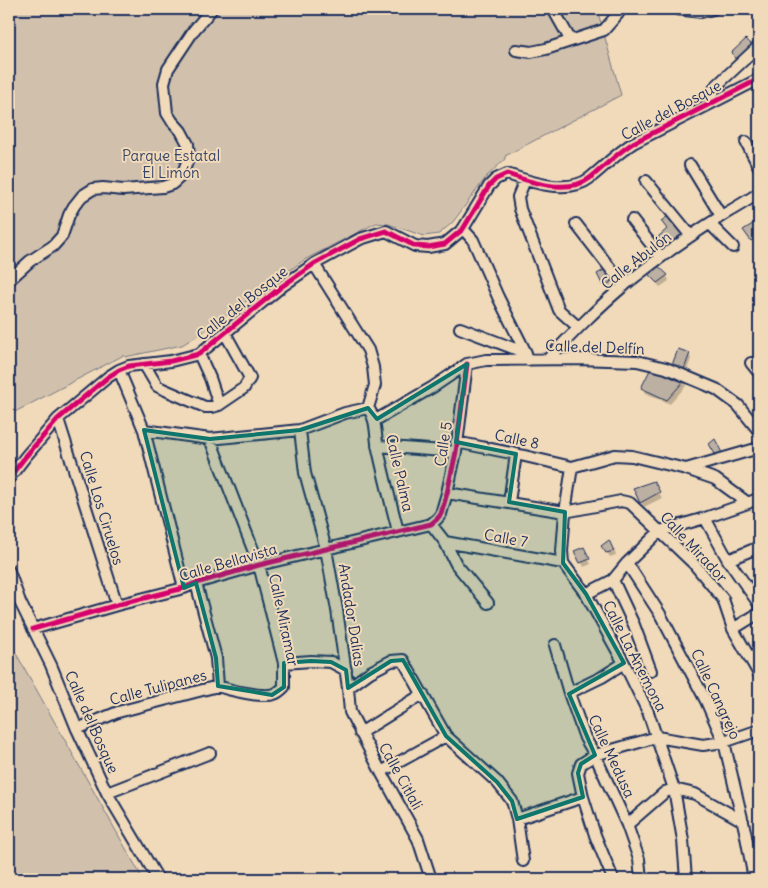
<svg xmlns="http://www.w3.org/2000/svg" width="768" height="888" font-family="Delius,sans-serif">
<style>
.green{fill:#d1c1ac;stroke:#767885}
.shadow{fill:#0003}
.building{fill:#bcb0a3;stroke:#1b2f5e}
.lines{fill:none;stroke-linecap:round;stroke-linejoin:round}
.minor-casing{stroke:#1b2f5e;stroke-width:14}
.minor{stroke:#f1dab9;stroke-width:10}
.cycleway-casing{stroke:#f1dab9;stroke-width:8}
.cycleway{stroke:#d6006c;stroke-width:5}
.marked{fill:#0f766e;fill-opacity:0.2;stroke:#0f766e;stroke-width:4;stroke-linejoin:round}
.labels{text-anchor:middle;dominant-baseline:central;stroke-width:4;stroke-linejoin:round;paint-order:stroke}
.street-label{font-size:15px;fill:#1b2f5e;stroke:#f1dab9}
.park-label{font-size:15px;fill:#36456a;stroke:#f1dab9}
</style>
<rect width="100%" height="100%" fill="#f1dab9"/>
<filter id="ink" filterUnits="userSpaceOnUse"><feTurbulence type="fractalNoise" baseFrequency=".02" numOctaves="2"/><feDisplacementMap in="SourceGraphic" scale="10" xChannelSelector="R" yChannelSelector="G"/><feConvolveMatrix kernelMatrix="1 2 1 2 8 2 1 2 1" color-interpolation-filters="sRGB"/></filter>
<g filter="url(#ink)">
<!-- green -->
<path class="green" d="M9,9H597L621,95L505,156V159L487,176L453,222L439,234L424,236L388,224L376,223L304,260L206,330L182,345L125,357L124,355L9,415Z
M9,641L143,879H9Z"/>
<!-- shadow -->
<path class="shadow" d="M759,221V243L755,245L745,231Z
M606,270L613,280L610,282L613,287L607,290L598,274Z
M667,276L669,281L660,287L652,278Z
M689,354L691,359L685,376L676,370Z
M652,369L684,382L686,386L670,404L645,393L642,388Z
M653,482L662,498L644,507L641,502Z
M603,546H612L616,555L610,557Z
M583,549L591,564L584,567L576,551Z"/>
<!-- building -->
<path class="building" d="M746,39L754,47L736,61L732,52Z
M671,214L685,235L664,248L658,237L667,229L661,221Z
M759,220V236L751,241L743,230Z
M657,265L668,275L657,283L647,273Z
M607,268L611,274L608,277L611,282L603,286L597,274Z
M678,349L690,353L683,372L672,365Z
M651,368L684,381L667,400L641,388Z
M715,439L723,455L716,456L709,444Z
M654,481L660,492L640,503L633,488Z
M609,540L614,551L606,553L601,546Z
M584,547L590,559L580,563L574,551Z"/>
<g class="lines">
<!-- minor casing -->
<g class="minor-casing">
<path id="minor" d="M553,9L571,41
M677,9L701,12L713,9
M516,50L531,52L546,49L604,30L617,15L621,9
M713,102L712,94L715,87L759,46
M746,142L759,167
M690,165L721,216
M525,180L518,197L520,209L559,310L578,327
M646,181L691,236
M632,220L661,257
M576,224L624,286
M710,224L733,247
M463,229L473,240L498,297L526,353L528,360
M314,264L368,350L373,367L375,385L368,408
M9,280L30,261L53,246L62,236L69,215L74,206L82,196L93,189L103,188L123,190L163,187L172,184L182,175L189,157L188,144L181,131L172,121L167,113L164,83L168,69L194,30L212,9
M460,328L526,353
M199,354L210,378L219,405
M548,359C573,333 598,307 626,284C656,260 689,236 723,215C735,208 747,201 759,193
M751,363L759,373
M144,364L157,386L163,389L205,407H212L219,405L244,388L250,378L225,333
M119,370L144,430L184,588
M58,419L117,605
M374,421L433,387L467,364L486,360L578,359L637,361L666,368L716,389L738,405L759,431
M144,430L210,439L300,430L345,413L368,408C377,419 375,435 378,449C384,476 391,504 398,531
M300,430L305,473L326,549L337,610L348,688L350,712L381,772L418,839L431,879
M456,442L516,454L572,467L615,455L632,456L686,469L715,479L748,503
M377,446L456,452
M572,467L565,512L562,551L563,563L586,594L624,663L648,712L674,789L683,840L686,879
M686,469L759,448
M9,478L26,456L58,419L108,377L119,370L129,366L171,361L199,354L281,287L314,264L360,239L386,231L415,246L428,247L445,244L463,229L489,186L496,179L507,174C530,182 568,195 590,178C605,166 616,154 633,143L759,79
M447,493L565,512L621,501L630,503L695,565L723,599L733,629L759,674
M509,502L516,454
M705,518L728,560L759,604
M431,524L445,542L456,564L488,603
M445,542L563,563
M728,560L759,547
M627,563L660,614L706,701L724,742L745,831L754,879
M9,571L20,602L51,665L77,729L107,793L158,879
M613,580L634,625L651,671
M196,583L216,658L218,686
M586,594L613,580L627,563L660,531L705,518L748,503L759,498
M33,629L117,605L184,588L196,583L259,565L431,524L437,519L441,514L447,493L456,452L467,364
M733,629L759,613
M555,645L569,693L585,738L595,755L627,825L639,859L641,879
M284,663L311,661L331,662L346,670
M348,688L370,672L391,661L403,660L446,736L497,782L512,801L517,819L523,861
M569,693L602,677L624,663
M77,729L118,712L218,686C229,690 263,698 274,694C278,693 281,690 284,687V663L259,565L210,439
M360,733L423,694
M381,772L446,736
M107,793L210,753
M517,819L583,797
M627,825L665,792L674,789L695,794L743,821
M613,879L595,835L583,797L578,773L581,764L595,755L657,737L703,745L724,742L759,730"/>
</g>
<!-- minor -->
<use href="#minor" class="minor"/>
<!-- cycleway casing -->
<g class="cycleway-casing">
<path id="cycleway" d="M9,478L26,456L58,419L108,377L119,370L129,366L171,361L199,354L281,287L314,264L360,239L386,231L415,246L428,247L445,244L463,229L489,186L496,179L507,174C530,182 568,195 590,178C605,166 616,154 633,143L759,79
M33,629L117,605L184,588L196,583L259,565L431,524L437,519L441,514L447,493L456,452L467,364"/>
</g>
<!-- cycleway -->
<use href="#cycleway" class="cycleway"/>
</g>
</g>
<!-- marked area -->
<path class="marked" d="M467,364L456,442L516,454L509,502L565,512L563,563L586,594L624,663L569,694L595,755L581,764L578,773L583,797L517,819L512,801L497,782L446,736L403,660L391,661L348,688L346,670L331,662L311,661L284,663V687L272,695L218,686L216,658L196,583L184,588L144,430L210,439L300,430L368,408L377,419Z"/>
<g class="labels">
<!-- street labels -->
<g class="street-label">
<text transform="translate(671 110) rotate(-28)">Calle del Bosque</text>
<text transform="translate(636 260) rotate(-38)">Calle Abulón</text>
<text transform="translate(242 303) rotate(-38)">Calle del Bosque</text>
<text transform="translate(595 347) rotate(2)">Calle del Delfín</text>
<text transform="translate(517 439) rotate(12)">Calle 8</text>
<text transform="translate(443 444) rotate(-81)">Calle 5</text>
<text transform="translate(400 473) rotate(77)">Calle Palma</text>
<text transform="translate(102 508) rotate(73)">Calle Los Ciruelos</text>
<text transform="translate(506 538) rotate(10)">Calle 7</text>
<text transform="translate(694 547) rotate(47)">Calle Mirador</text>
<text transform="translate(228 562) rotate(-16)">Calle Bellavista</text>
<text transform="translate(352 615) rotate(81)">Andador Dalias</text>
<text transform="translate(284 620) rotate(78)">Calle Miramar</text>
<text transform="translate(635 656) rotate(63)">Calle La Anemona</text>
<text transform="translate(158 687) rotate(-15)">Calle Tulipanes</text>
<text transform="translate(716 694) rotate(65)">Calle Cangrejo</text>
<text transform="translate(92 722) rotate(66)">Calle del Bosque</text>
<text transform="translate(612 756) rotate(65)">Calle Medusa</text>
<text transform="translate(401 776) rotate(61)">Calle Citlali</text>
</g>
<!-- park labels -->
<g class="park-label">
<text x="171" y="155">Parque Estatal<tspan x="171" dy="17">El Limón</tspan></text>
</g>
</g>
<!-- margin -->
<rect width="768" height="888" fill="none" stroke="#f1dab9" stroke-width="30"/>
<rect x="15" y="15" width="738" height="858" fill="none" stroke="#1b2f5e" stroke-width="2" filter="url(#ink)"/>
</svg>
